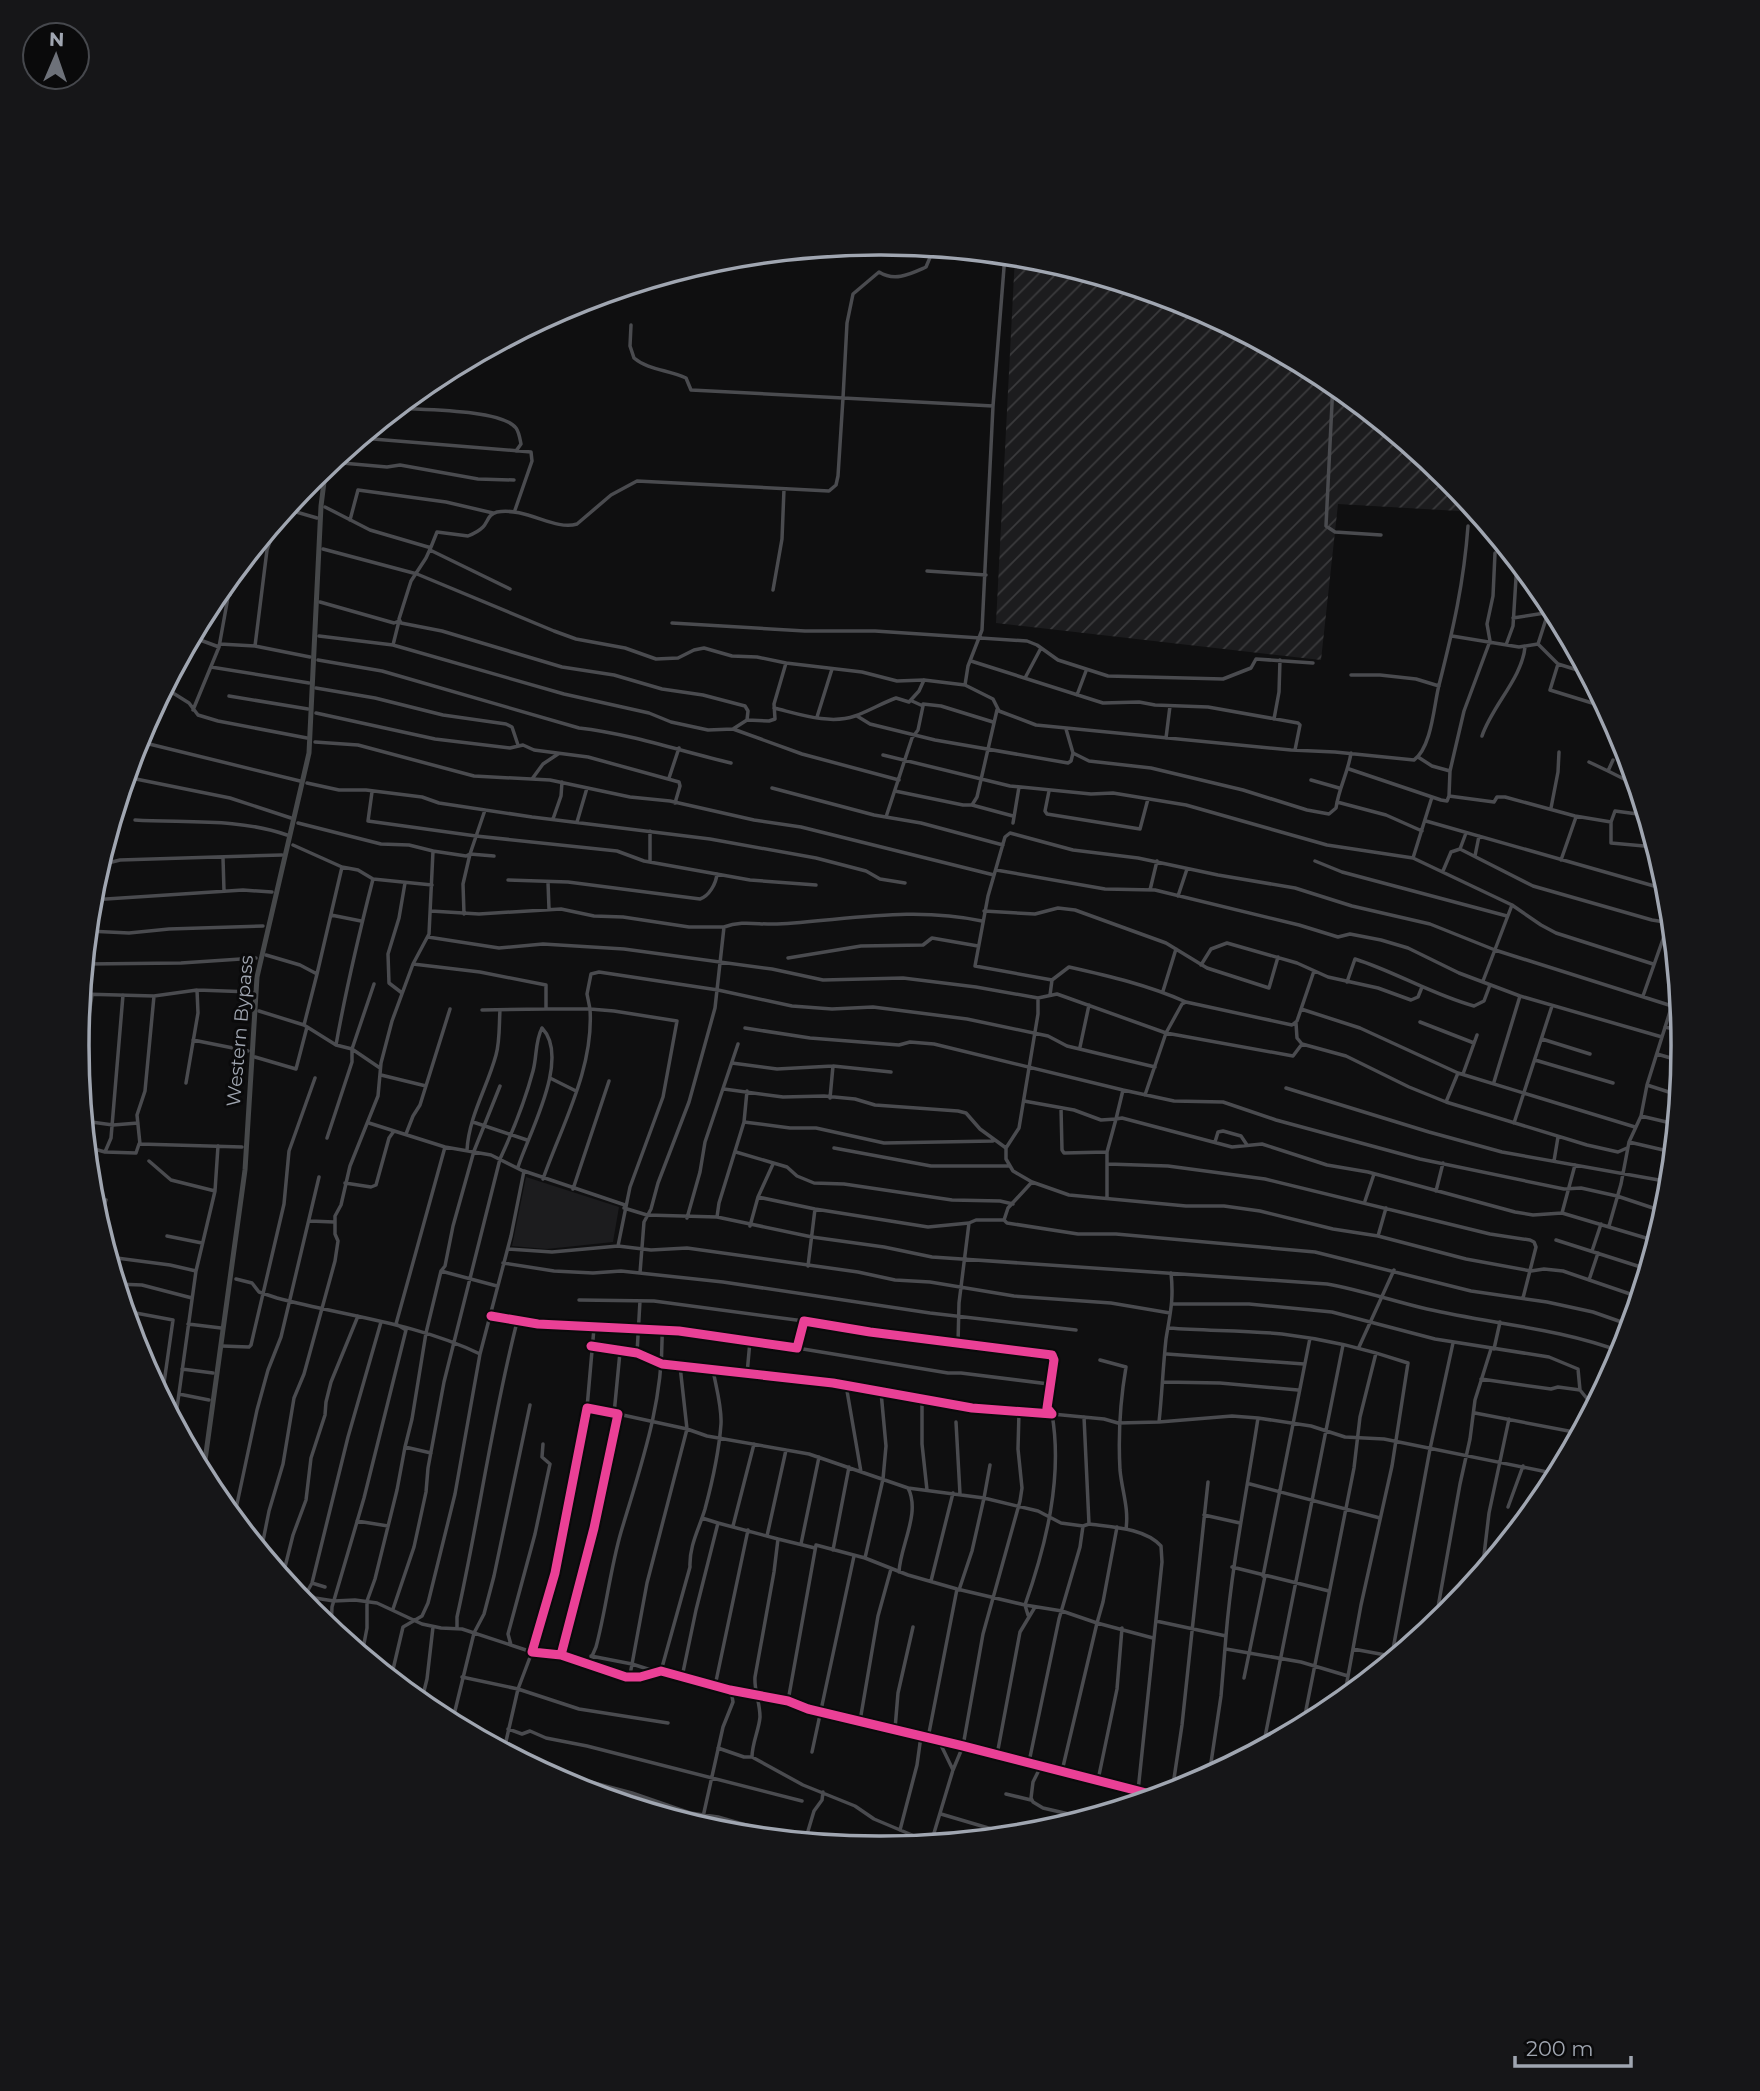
<svg xmlns="http://www.w3.org/2000/svg" width="1760" height="2091" font-family="Montserrat,sans-serif">
<style>
.built{fill:#1c1c1e}
.industrial{fill:url(#industrial-furrows)}
.lines{fill:none;stroke-linecap:round;stroke-linejoin:round}
.street{stroke:#4a4b4f;stroke-width:3.5}
.primary{stroke:#46484a;stroke-width:5}
.cycleway-casing{stroke:#0a0a0b;stroke-width:13}
.cycleway{stroke:#ea4096;stroke-width:9}
.labels{text-anchor:middle;dominant-baseline:central;stroke-width:6;stroke-linejoin:round;paint-order:stroke}
.street-label{font-size:19px;fill:#a0a6b1;stroke:#0a0a0b}
.rim{fill:none;stroke:#a0a6b1;stroke-width:3.5}
</style>
<defs>
<pattern id="industrial-furrows" width="10" height="10" patternUnits="userSpaceOnUse" patternTransform="scale(1.75)"><rect width="10" height="10" fill="#1c1c1e"/><path d="M-1 1l2-2M0 10L10 0M9 11l2-2" fill="none" stroke="#3a3a3c"/></pattern>
</defs>
<rect width="100%" height="100%" fill="#0f0f10"/>
<!-- built -->
<path class="built" d="M526,1177L619,1207L613,1242L547,1249L512,1246Z"/>
<!-- industrial -->
<path class="industrial" d="M1015,256L1037,258L1188,304L1326,378L1448,478L1476,512L1338,504L1321,660L996,623Z"/>
<g class="lines">
<!-- street -->
<path class="street" d="M631,325L630,346L634,358C648,370 669,370 686,378L691,390L843,398L847,323L853,294L879,272C895,282 910,274 926,267L934,248
M1333,383L1326,526L1335,532L1381,535
M397,408C421,410 501,409 516,428C519,432 520,439 521,444L516,451
M361,438L531,452L532,461L515,510
M331,462L387,467L400,465L478,479L514,480
M325,507L370,530L428,547H431L437,532L468,536C473,534 479,531 483,527C488,522 488,514 497,512C527,507 554,531 577,524L611,495L637,481L829,491L836,485L838,476L843,398L993,406
M286,509L317,518
M350,520L358,490L446,502L493,513
M431,547L426,558L411,581L399,619L401,623L442,631L562,667L614,675L662,689L703,695L745,706L748,711L747,720
M323,549L417,574L554,631L576,639L625,648L656,659L678,658L694,650L704,648L732,656L757,657L786,663
M430,550L510,589
M927,571L986,575
M773,590L782,539L784,489
M218,593L230,595
M320,602L394,623L399,621L393,645
M1547,616H1557
M1513,618L1545,613
M672,623L805,631H875L1027,641L1037,645L1058,660L1108,676L1223,679L1251,668L1256,659L1313,663
M319,636L393,645L564,694L649,713L671,722L708,730L733,729L802,754L899,780
M1452,636L1519,647L1538,644
M192,637L219,647
M220,644L255,646L310,657
M1538,644L1558,664L1587,673
M1538,644L1547,616L1545,612L1550,605
M1506,645L1513,626L1517,562
M255,646L267,550L272,536
M318,660L382,671L579,728C631,734 680,751 731,763
M971,661L1103,703L1139,702L1155,705L1208,707L1298,723L1300,725L1295,750
M1558,664L1550,690L1605,707
M211,667L309,683
M1351,675H1380L1416,679L1439,686
M1025,678L1041,648
M965,685L993,699L999,711L1036,725L1291,750L1335,752L1414,760C1432,747 1434,704 1439,685C1453,630 1464,582 1468,526
M165,688L189,703L198,715L218,721L307,738
M316,688L375,698L443,715L506,724L512,727L518,745
M1077,695L1086,671
M229,696L308,709
M923,704L941,706L993,722
M774,708C799,714 830,725 855,716C869,711 882,703 896,698L909,702L919,691L924,680
M193,710L219,647L232,575
M316,713L435,739L510,748L523,745L534,750L588,757L679,782L680,786L675,803
M857,716L870,724L935,740L1068,763L1071,761L1073,753L1066,729
M817,717L832,669
M1274,719L1279,692L1280,660
M733,729L747,720L769,721L775,719L774,704L786,663L862,672L897,681L924,680L965,685L968,666L982,630L993,406L1005,255
M1482,736C1492,706 1522,678 1525,647
M1166,738L1170,706
M137,741L300,781
M315,742L358,745L474,776L550,780L630,797L670,801L754,820L801,827L994,875
M1073,753L1089,761L1151,768L1243,790L1307,810L1329,814L1336,808C1339,787 1348,773 1351,753
M883,755L1010,786L1091,794L1113,793L1186,805L1327,845L1413,858L1512,905L1541,925L1556,933L1653,964
M1418,757L1432,766L1450,771
M1613,760L1608,771L1626,780L1635,781
M1589,762L1608,771
M1349,769L1441,800L1447,801L1449,796L1494,802L1497,797H1505L1575,816L1611,822
M126,777L230,798L291,818
M669,778L679,748
M532,779L543,764L558,754
M1311,780L1339,788
M307,783L339,790H366L422,797L439,803L532,817L710,839L816,858L866,871L880,879L905,883
M772,788L874,815L921,823L1003,845
M895,791L963,805H972L1013,816
M1049,791L1045,811L1047,814L1140,829L1148,799
M372,792L368,821L476,836L617,851L644,861L750,880L816,885
M1449,796L1450,771L1464,711L1490,641L1487,624L1493,596L1495,553
M1337,802L1386,815L1422,831
M972,805L977,797L997,710
M1551,808L1558,772L1559,752
M1645,815L1615,811L1611,822V843L1655,847
M886,817L912,738L918,730L923,706L912,701
M553,819L561,796L562,782
M135,820C186,823 238,818 287,835
M1426,821L1668,890
M577,822L587,788
M1013,823L1019,787
M110,830H113
M293,845L342,867L358,870L373,879L432,885
M1460,849L1466,833
M433,851L466,856L470,854L485,810
M1475,856L1479,836
M223,858L224,891
M1413,858L1432,797
M1561,860L1576,817
M1315,861L1342,872L1507,916
M650,862V831
M100,865L120,860L282,855
M996,870L1105,889L1155,890L1299,925L1338,937L1350,934L1381,940L1408,948L1459,973L1520,996L1662,1037
M1443,871L1451,852L1460,849L1533,886L1652,920L1671,923
M508,880L568,882L700,899C709,896 716,884 717,874
M548,882L549,909
M1150,890L1157,861
M1178,896L1187,869
M91,900L243,890L272,892
M431,911L479,914L561,909L594,916L623,917L689,927H724L715,1008L689,1102L658,1183L651,1209L644,1222L640,1273
M984,911L1035,914L1058,908L1075,910L1166,943L1207,968L1269,988L1278,957
M464,914L463,884L470,854L494,856
M331,915L361,921
M724,927C742,920 759,925 777,924C848,920 912,906 982,921
M88,931L129,933L169,929L263,926
M428,937L499,948L543,944L624,949L772,969L823,980L903,978L976,987L1038,998V1014L1019,1128L1006,1148
M266,955L300,965L317,974L304,1025
M788,958L861,946L923,945L932,938L978,946
M85,964L181,963L256,958
M413,964L480,972L546,985V1009H590L587,994L591,974L599,972L718,990L792,1006L832,1009L873,1007L967,1019L1048,1036L1067,1046L1155,1067
M1201,965L1211,949L1227,943L1297,963L1328,977L1378,988L1411,1000L1418,997L1422,987
M317,974L342,867
M1052,980L1069,967C1109,976 1148,985 1186,1002
M1483,981L1512,905
M1347,982L1355,959C1396,972 1433,995 1474,1006L1484,1001L1490,985
M1163,991L1176,949
M402,993L389,983L388,954L399,918L405,883
M82,994L154,996
M1050,995L1052,980L975,966L988,896L1005,837L1010,833L1073,850L1138,858L1218,875L1295,888L1352,906L1430,924L1495,950L1672,1006
M1643,996L1669,922
M1038,998L1057,994L1166,1033L1293,1056L1302,1044
M1301,1009L1360,1028L1458,1073L1635,1127
M482,1010L546,1009
M259,1011L304,1025L336,1045L352,1049L380,1068
M1420,1022L1474,1043
M1296,1023L1297,1038L1302,1044L1346,1056L1409,1087L1446,1102L1587,1145L1618,1152L1627,1148
M1665,1027L1682,1031
M745,1028L810,1038L899,1045L910,1042L934,1044L1123,1090
M1542,1039L1590,1054
M193,1040L248,1051
M336,1045C346,989 359,934 373,879
M1080,1047L1089,1005
M1657,1054L1681,1061
M255,1057L296,1069L307,1027
M1535,1060L1613,1083
M732,1063L777,1069L833,1066L830,1098
M833,1066L891,1072
M1463,1074L1477,1035
M80,1075L92,995
M381,1075L426,1086
M550,1078L576,1091
M1494,1082L1520,996
M186,1083L198,1013L197,990
M1647,1085L1678,1095
M1286,1088L1429,1132L1502,1152L1670,1182
M724,1089L783,1097L824,1096L855,1099L875,1105L958,1111L966,1113L980,1129L1006,1148V1159L1013,1171L1032,1182L1069,1195L1186,1206H1224L1260,1211L1333,1229L1378,1236L1466,1259L1531,1271L1544,1269L1563,1271L1639,1297
M747,1091L744,1122L790,1128H816L884,1143L993,1141
M1145,1095L1166,1033L1182,1004L1186,1002L1292,1025L1297,1021L1314,971
M1024,1101L1074,1110L1101,1120L1116,1119L1123,1090L1174,1101L1223,1102L1276,1120L1420,1159L1564,1189L1581,1188L1617,1196L1665,1212
M1446,1102L1458,1073
M1061,1108L1062,1150L1064,1153L1107,1152
M1641,1116L1675,1124
M84,1121L113,1125L138,1123
M473,1122L527,1140
M369,1123L445,1147L491,1155L523,1171
M1514,1123L1552,1006
M406,1134L413,1116L420,1105L450,1009
M86,1135L88,1121
M327,1138L352,1062V1049L374,984
M1215,1142L1218,1132L1223,1131L1241,1136L1247,1145
M1629,1142L1672,1152
M87,1147L105,1152L136,1153L139,1144
M242,1147L140,1144L137,1115L145,1091L154,996L197,990L252,992
M834,1148L931,1166H1008
M467,1150C469,1116 487,1088 496,1055C500,1041 499,1025 500,1010
M105,1152L111,1138L123,995
M736,1152L787,1167L797,1176L814,1183L844,1184L952,1200L1000,1201L1013,1204
M149,1161L171,1180L215,1191
M1554,1161L1558,1137
M1108,1164L1168,1166L1265,1179L1490,1234L1530,1240L1534,1242L1536,1247L1523,1298
M518,1167C529,1133 571,1058 542,1028
M543,1179C562,1125 594,1068 590,1009L614,1011L677,1021L663,1097L630,1187L618,1246
M1032,1182L1008,1208L1004,1220L1007,1223L1078,1234H1116L1315,1252L1471,1291L1547,1302L1593,1312L1630,1325
M345,1183L371,1187L376,1185L389,1138L394,1131
M573,1189L609,1081
M1436,1191L1443,1163
M758,1197L815,1209L928,1227L969,1223
M1107,1197V1152L1116,1119L1122,1118L1232,1147L1262,1144L1327,1165L1368,1172L1515,1212L1533,1215L1562,1213L1656,1241
M1365,1201L1374,1174
M624,1208L647,1215L717,1217L812,1237L884,1247L932,1257L1327,1284C1361,1290 1393,1301 1427,1309C1492,1324 1559,1328 1622,1352
M1562,1213L1575,1165
M717,1217L719,1203L744,1122
M687,1218L700,1172L705,1142L738,1044
M98,1221L106,1200
M310,1221L334,1222
M750,1226L758,1197L773,1164
M1609,1226L1621,1184L1629,1142L1641,1116L1647,1085L1677,989
M167,1236L202,1243
M1378,1236L1386,1208
M1556,1240L1647,1269
M508,1249L552,1252L618,1246L651,1250L687,1248L858,1272L895,1280L930,1282L1014,1296L1111,1303L1170,1313
M1592,1251L1601,1224
M109,1257L170,1265L196,1271
M503,1263L554,1271L593,1273L621,1271L723,1282L930,1313L1076,1330
M808,1266L815,1209
M441,1271L497,1286
M236,1279L252,1283L259,1292L277,1298C345,1316 416,1323 480,1354
M1589,1280L1598,1253
M117,1284L142,1285L192,1298
M579,1300L654,1301L804,1321
M1173,1304H1249L1332,1312L1435,1339L1549,1357L1578,1369L1580,1390L1593,1406
M125,1311L173,1320L162,1397
M491,1316L538,1324L679,1331L797,1348L804,1321L870,1332L1052,1355L1054,1360L1047,1408L1052,1414L972,1408L833,1383L662,1364L637,1353L591,1346
M188,1324L221,1328
M1169,1328C1206,1331 1244,1330 1282,1334C1325,1339 1367,1349 1408,1363L1392,1466L1361,1605L1344,1698
M958,1344L959,1303L969,1223L976,1220H1004
M222,1346L249,1347L251,1345L284,1204L289,1151L315,1078
M1359,1347L1394,1270
M797,1348L948,1373H961L1049,1384
M1494,1349L1500,1322
M637,1353L640,1301
M1167,1354L1304,1364
M1100,1360L1126,1367C1120,1402 1118,1434 1120,1470C1122,1491 1129,1508 1126,1529
M182,1369L213,1373
M747,1374L750,1341
M1481,1379L1551,1389L1558,1387L1580,1390
M1164,1382L1220,1383L1298,1390
M846,1385L861,1472
M179,1394L209,1400
M922,1399V1444L927,1490
M587,1408L594,1328
M1475,1413L1579,1433
M614,1414L620,1352
M618,1414L687,1429L707,1436L809,1454L908,1488C921,1513 900,1546 899,1572
M1084,1417L1089,1524C1112,1527 1145,1528 1161,1546L1162,1562L1138,1791
M175,1422L196,1271L215,1191L218,1146
M956,1422L960,1494
M1159,1422C1162,1395 1163,1366 1166,1339C1170,1314 1174,1300 1171,1273
M405,1447L412,1419L426,1333L441,1271L445,1266L453,1226L474,1151L500,1086
M1250,1484L1380,1518
M908,1488L984,1498L990,1465
M1508,1507L1523,1466
M1204,1515L1240,1523
M234,1518L257,1410L268,1370L281,1337L319,1177
M702,1518L718,1523
M357,1521L388,1526
M733,1526L754,1444
M1117,1527L1103,1602L1097,1623L1153,1638
M767,1536L786,1450
M801,1544L819,1457
M815,1548L778,1539L774,1572L755,1677C754,1691 760,1702 760,1717C759,1730 752,1743 752,1757L803,1785L855,1806L874,1819L931,1843
M833,1550L849,1467
M261,1551L269,1511L283,1464L294,1398L304,1374L335,1261L338,1241L335,1234V1216L341,1205L350,1166L378,1096L381,1063L392,1021L413,964L429,934L433,851L409,845L381,844L298,823
M865,1558L883,1479L886,1446L881,1392
M1232,1567L1329,1591
M1482,1572L1489,1513L1509,1419
M279,1573L315,1598L334,1601L355,1600L377,1603L422,1624L441,1628L462,1629L532,1652L518,1689L504,1750
M283,1575L293,1535L306,1500L311,1458L325,1415L326,1402L331,1382L358,1316
M1263,1576L1310,1338
M931,1581L953,1493
M312,1583L325,1587
M959,1590L972,1551L984,1498L1038,1511L1061,1523L1083,1526
M302,1601L312,1583L348,1437L381,1322
M393,1609L414,1547L426,1492L428,1468L444,1382L500,1159C513,1131 525,1101 533,1071C537,1057 535,1041 542,1028
M1156,1621L1226,1636L1221,1696L1209,1776
M1435,1624L1460,1484L1470,1439L1475,1400L1491,1349
M457,1628V1617C479,1519 492,1419 517,1322
M331,1629L332,1607L364,1498L406,1330L396,1324L445,1147
M1226,1636C1232,1563 1247,1491 1258,1418
M511,1645L508,1634L535,1534L550,1464L542,1457L543,1444
M1226,1649L1301,1662L1348,1676
M1353,1649L1391,1656
M362,1654L367,1628V1601L375,1579L397,1490L405,1447L431,1453
M561,1655L594,1528L618,1414L587,1408L555,1573L532,1652L561,1655L626,1677H640L661,1671L730,1690L788,1701L808,1709L963,1746L1158,1796
M591,1656L632,1664L654,1671
M1391,1660L1430,1449L1453,1343
M589,1663L596,1647C606,1610 610,1570 621,1532C641,1465 664,1401 662,1329
M661,1671L690,1567C689,1546 699,1529 705,1509C712,1483 719,1451 721,1424C722,1407 716,1387 713,1370
M630,1675L647,1583L687,1429L680,1366
M462,1677L518,1689L579,1709L668,1723
M682,1677L696,1610L718,1523L778,1539
M391,1678L403,1627L422,1616L428,1603L455,1494L480,1354L511,1236L524,1171L625,1205
M1244,1678L1265,1576
M715,1686L748,1530
M788,1701L816,1545L865,1558L908,1575L957,1589L1025,1605L1028,1615
M421,1703L427,1679L433,1627
M860,1721L878,1616L891,1569
M452,1723L474,1633L484,1614L494,1576L530,1405
M1303,1725L1354,1468L1360,1417L1376,1353
M508,1729L522,1734L530,1731L546,1738L587,1746L802,1801
M895,1729L898,1693L913,1627
M928,1738L957,1589
M939,1741L953,1770
M1263,1747L1343,1345
M718,1748L744,1757H752
M812,1752L854,1556
M997,1755L1020,1632L1035,1607
M1029,1762L1059,1619L1080,1547L1083,1526L1089,1524
M1041,1766L1033,1782L1031,1798L1033,1802L1043,1808L1086,1818
M534,1767L632,1793L690,1813L718,1817L802,1841
M1062,1771L1097,1623L1062,1611L1025,1605C1046,1545 1063,1478 1052,1414L1104,1419L1118,1423L1159,1422L1232,1416L1258,1418L1311,1426L1345,1437L1384,1439L1557,1474
M1098,1780L1117,1689L1122,1628
M1172,1792L1182,1725L1208,1482
M1006,1794L1031,1800
M1144,1800L1145,1793
M941,1814L1012,1835
M701,1826L723,1727L733,1702L731,1690
M900,1830L917,1765L921,1736
M805,1841L814,1811L822,1800L823,1792
M931,1843L953,1770L963,1746L983,1634L1020,1501L1022,1488L1018,1449L1019,1412"/>
<!-- primary -->
<path class="primary" d="M203,1475L245,1170L257,977L309,753L321,506L326,466"/>
<!-- cycleway casing -->
<g class="cycleway-casing">
<path id="cycleway" d="M491,1316L538,1324L679,1331L797,1348L804,1321L870,1332L1052,1355L1054,1360L1047,1408L1052,1414L972,1408L833,1383L662,1364L637,1353L591,1346
M561,1655L594,1528L618,1414L587,1408L555,1573L532,1652L561,1655L626,1677H640L661,1671L730,1690L788,1701L808,1709L963,1746L1158,1796"/>
</g>
<!-- cycleway -->
<use href="#cycleway" class="cycleway"/>
</g>
<g class="labels">
<!-- street labels -->
<g class="street-label">
<text transform="translate(240 1031) rotate(-85)">Western Bypass</text>
</g>
</g>
<!-- crop -->
<path d="M0 0H1760V2091H0ZM879 255H881A790 790 0 0 1 1671 1045V1046A790 790 0 0 1 881 1836H879A790 790 0 0 1 89 1046V1045A790 790 0 0 1 879 255Z" fill="#161618" fill-rule="evenodd"/>
<path class="rim" d="M879 255H881A790 790 0 0 1 1671 1045V1046A790 790 0 0 1 881 1836H879A790 790 0 0 1 89 1046V1045A790 790 0 0 1 879 255Z"/>
<!-- north arrow -->
<g transform="translate(56 56) rotate(2)"><circle r="33" fill="#0a0a0b" stroke="#46484d" stroke-width="2"/>
<path d="M0-5L12 26L0 18L-12 26Z" fill="#6d7179"/>
<text y="-10" font-size="19" font-weight="bold" text-anchor="middle" fill="#a0a6b1">N</text>
</g>
<!-- scale -->
<path d="M1515 2056v10h116v-10" fill="none" stroke="#a0a6b1" stroke-width="3.5"/>
<text x="1526" y="2056" font-size="21" fill="#a0a6b1" stroke="#0a0a0b" stroke-width="5" paint-order="stroke">200 m</text>
</svg>
